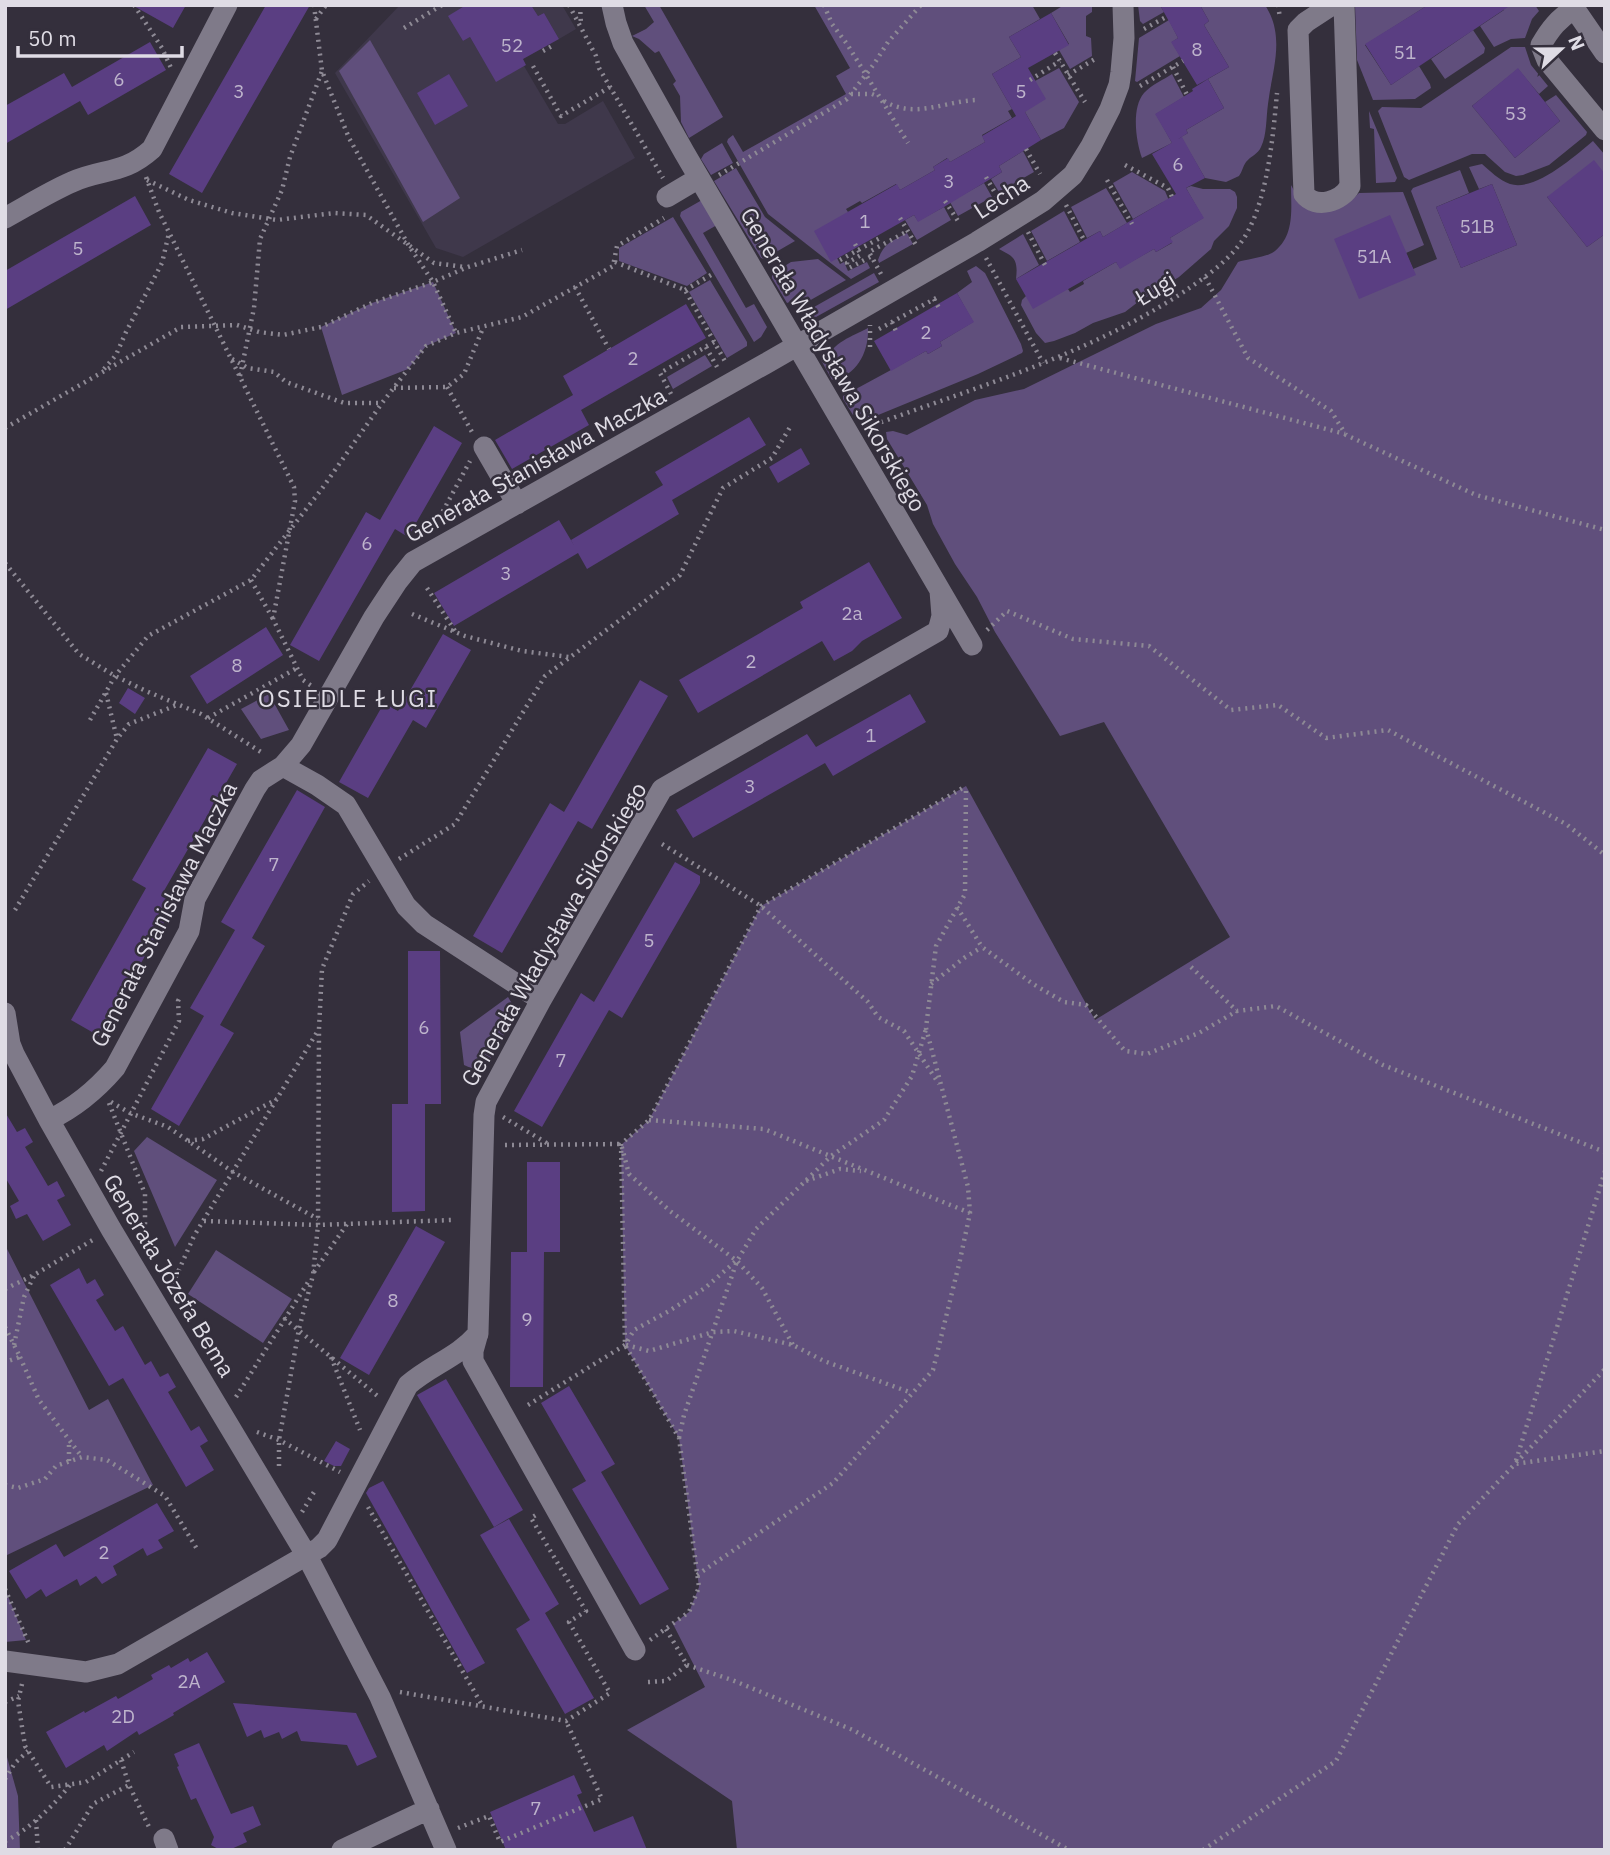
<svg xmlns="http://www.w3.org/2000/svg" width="1610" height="1855" font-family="'IBM Plex Sans',sans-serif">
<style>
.built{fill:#3f384b}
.green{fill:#604f7c}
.building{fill:#5a3e82}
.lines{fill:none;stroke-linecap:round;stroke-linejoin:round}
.path{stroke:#8e8a95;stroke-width:4.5;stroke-dasharray:2 5;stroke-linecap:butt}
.minor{stroke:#7f7a89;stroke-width:21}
.labels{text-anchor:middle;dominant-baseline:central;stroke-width:5;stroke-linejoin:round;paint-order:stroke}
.number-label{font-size:19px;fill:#beb4cc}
.street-label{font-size:23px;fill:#dfdce5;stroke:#342f3c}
.neighbourhood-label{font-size:24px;letter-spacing:2px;fill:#dfdce5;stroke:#342f3c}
</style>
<rect width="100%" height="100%" fill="#342f3c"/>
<!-- built -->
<path class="built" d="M400,5H466L449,16L463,41L470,37L496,81L524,66L558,124H565L603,101L635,158L463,257L436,248L335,73Z
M531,5H562L576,29L559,39L544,13L538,16Z"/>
<!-- green -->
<path class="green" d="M644,5H659L723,117L689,138L681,122L680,96L673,84L676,81L659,51L655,53L639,39L632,36L646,29L654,22Z
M814,5H1032L1040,19L1009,37L1021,57L992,74L1012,109L1008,111L1012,118L982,135L985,142L950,162L947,158L933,167L935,170L900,190L896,184L862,203L860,201L846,209L848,212L837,258L840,264L844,262L848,271L867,262L870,268L851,279L768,214L727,142L728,139L733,135L743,152L846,94L836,76L850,68Z
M1064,5H1092V12L1086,16V36L1091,38L1092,56L1070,69L1059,50L1069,44L1051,13Z
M1138,5H1160L1164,12L1143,24L1140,21Z
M1200,5H1265C1286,37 1272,70 1268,104C1266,118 1267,135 1261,147C1258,154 1251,156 1246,162C1243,166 1242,172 1239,176L1226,182L1205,178L1181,137L1188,133L1186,130L1224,108L1208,79L1229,67L1204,25L1209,21Z
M1355,5H1372L1374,7L1378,5H1428L1365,45L1391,85L1419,66L1430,84L1431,88L1415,99L1373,100L1357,60Z
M1502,5H1535L1539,11L1532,19L1525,38L1511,39L1494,47L1480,26L1504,10Z
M1169,20L1178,38L1172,42L1180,56L1137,82L1135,81L1139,38Z
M1473,30L1485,48L1484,53L1445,79L1431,59Z
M370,40L460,198L423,222L339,71Z
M1511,47H1525L1531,65L1548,86L1539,94L1518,69L1472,106L1515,158L1560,121L1545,102L1556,95L1587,132L1586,135L1549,165L1523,175L1516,176L1505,172L1485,154H1472L1409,180L1404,177L1378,111L1382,107L1421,108Z
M1059,68L1079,102L1064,128L1041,140L1025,112L1035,81Z
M1172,74L1184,97L1156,114L1172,143L1142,158C1136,142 1131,108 1144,93C1151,85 1163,80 1172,74Z
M1369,111L1397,178L1395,182L1376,183L1374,129L1370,128Z
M1593,141L1605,155V174L1547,197L1587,247L1605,234V1850H737L732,1801L627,1730L705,1687L673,1624L689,1612L699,1587L679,1438L625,1345L621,1145L649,1120L761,906L966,786L1095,1020L1230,937L1104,722L1060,736L995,632L977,597L955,564L933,524L927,505L887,439L886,432L893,431L907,435L975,400L1024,389L1156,324L1201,308L1221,290L1238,262C1247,259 1268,257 1275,251C1295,235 1291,208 1291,185L1299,200C1327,208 1337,215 1359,193L1403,192L1424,245L1406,253L1413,269L1437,259L1411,191L1413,188L1460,170L1469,193L1436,207L1461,268L1517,245L1492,184L1479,189L1469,167L1482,164C1490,171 1499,180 1510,184C1535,192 1575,156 1593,141Z
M722,143L733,163L711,175L701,159L704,154Z
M1023,151L1034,172L999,192L991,179L1002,172L999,166Z
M736,168L765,217L795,241L764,259L761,258L714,181Z
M1132,172L1165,191L1170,203L1163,202L1133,219L1113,183Z
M984,183L992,197L958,216L950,202Z
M1191,186L1203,189H1230L1235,192L1237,197V208L1229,226L1214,241L1211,249L1179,277L1138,302L1125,312L1093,323L1075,333L1054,341L1045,343L1036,333L1021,305L1022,300L1026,296L1068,289L1070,292L1084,284L1083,281L1116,262L1120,268L1154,249L1156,252L1172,243L1170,238L1203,218L1186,188Z
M1106,188L1127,223L1103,237L1100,231L1087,238L1071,207Z
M702,200L717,225L703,233L746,308L754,304L767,327L761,337L754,342L680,216L681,212Z
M944,207L951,220L917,240L905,220L914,215L918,221Z
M1064,211L1080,242L1047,261L1031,231Z
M673,217L707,273L687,286L619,261V248Z
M907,233L913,244L879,263L878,260C884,243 892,241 907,233Z
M1023,234L1039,265L1016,279C1017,270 1018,259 1008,254C1005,252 1002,251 999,249Z
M818,259L846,280L800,306H796L793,301L787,303L772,278V274L791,262Z
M976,266L985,273L1021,344L1023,351L1022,353L978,374L866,420L859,412L853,415L843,399V396L926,351L928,354L942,346L940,342L973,322L957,293L972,282L967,271Z
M874,273L879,282L816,317L809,315L807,311Z
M710,280L747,342V346L727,358L689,292Z
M433,282L456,333L426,346L408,369L342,395L321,327L372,303Z
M868,328C869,352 857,376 832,380L821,360H827C831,343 853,336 868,328Z
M705,355L712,366L673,389L667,377Z
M269,694L289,730L261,739L241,709Z
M508,997L517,1012L482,1073L464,1065L460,1032Z
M147,1137L217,1180L175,1247L134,1151Z
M5,1245L89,1410L108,1399L153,1485L5,1556Z
M216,1250L292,1299L263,1343L188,1294Z
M5,1589L26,1640L5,1642Z
M5,1750L18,1796L20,1850H5Z"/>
<!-- building -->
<path class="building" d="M132,5H186L173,28Z
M266,5H310L202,193L169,174Z
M466,5H531L538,16L544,13L559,39L523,59L526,65L496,82L470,37L463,41L448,16Z
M1160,5H1200L1209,21L1204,25L1229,67L1197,85L1171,42L1178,38Z
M1428,5H1511L1391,85L1365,44Z
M1051,13L1069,45L1028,68L1046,99L1025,112L1041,140L999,166L1002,172L944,207L918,222L914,215L831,262L814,231L897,184L900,190L935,170L933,167L948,158L950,162L985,142L982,136L1016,116L992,74L1021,57L1009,37Z
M150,42L166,70L88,115L80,101L5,144V106L64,73L72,87Z
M1518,68L1560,121L1515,158L1472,106Z
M449,74L468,106L435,125L417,93Z
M1208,79L1224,108L1186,130L1188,133L1172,143L1155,114L1193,91L1192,89Z
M1182,137L1205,178L1186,188L1204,218L1170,238L1173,242L1156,252L1154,249L1120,269L1116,262L1033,309L1016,279L1100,231L1103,237L1176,194L1152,154Z
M1594,160L1605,174V234L1587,247L1547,197Z
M1492,184L1517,245L1461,268L1436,207Z
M135,196L151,225L5,310V271Z
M1390,215L1416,275L1359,299L1334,239Z
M957,293L974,322L940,342L942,346L928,354L926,351L891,371L874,341Z
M686,304L706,338L581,410L589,425L512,469L495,440L573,395L563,376Z
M749,417L766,445L672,500L679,514L587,569L578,553L454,626L434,593L559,520L575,547L571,540L663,485L655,472Z
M434,426L462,443L408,537L395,529L319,661L290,645L366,512L380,520Z
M801,448L810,464L778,483L769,467Z
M869,562L902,618L862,641L852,651L834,661L822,641L698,713L679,680L803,608L800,602Z
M266,627L283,655L207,704L190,676Z
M443,634L471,650L426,728L413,720L368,798L339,782L384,703L398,711Z
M640,680L668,696L592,829L578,821L502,953L473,936L550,803L564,812Z
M128,688L145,698L135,714L119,703Z
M910,694L926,722L833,776L825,763L693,838L676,810L807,734L816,747Z
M208,748L237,764L161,896L175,904L99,1036L71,1020L146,888L132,880Z
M297,790L325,807L252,938L265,946L220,1025L234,1033L179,1126L151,1109L204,1016L190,1008L235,930L221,922Z
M675,862L700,876V883L622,1018L609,1010L542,1127L514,1111L581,993L594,1002Z
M408,951H440L441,1104H425V1211L392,1212V1104H408Z
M5,1112L17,1132L25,1128L33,1142L25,1147L48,1186L57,1181L65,1196L57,1200L71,1225L43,1241L27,1214L16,1219L10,1206L19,1201L5,1177Z
M527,1162H560V1252H544L543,1387H510L511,1252H527Z
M416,1226L445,1242L369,1375L340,1358Z
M79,1268L87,1284L95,1279L104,1295L96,1300L115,1331L123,1326L145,1365L151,1361L160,1377L168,1373L176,1387L168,1392L191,1431L199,1426L208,1441L200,1446L214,1470L186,1487L123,1378L109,1386L50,1285Z
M446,1379L523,1510L494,1527L417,1395Z
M569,1386L615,1464L601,1472L669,1589L640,1605L572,1489L586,1481L541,1403Z
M336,1441L350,1449L341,1466H334L324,1461Z
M383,1481L485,1663L467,1673L366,1493L369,1488Z
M157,1503L174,1531L158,1540L163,1548L147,1556L143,1548L113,1566L117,1575L102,1584L96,1576L80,1586L77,1579L46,1597L41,1589L26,1599L9,1571L56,1544L64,1557Z
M509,1519L559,1604L545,1613L594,1698L565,1714L516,1629L530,1620L480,1535Z
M207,1652L225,1682L173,1713L174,1715L139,1735L137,1731L107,1751L104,1745L66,1768L46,1732L84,1711L85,1713L116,1696L118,1699L153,1679L151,1675L169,1665L171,1668L188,1658L190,1662Z
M233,1703L356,1713L377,1757L357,1766L347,1745L301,1741L297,1731L282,1739L279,1732L264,1738L261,1730L247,1737Z
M199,1743L231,1814L253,1806L261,1825L243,1833L247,1842L229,1850H220L211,1845L214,1837L196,1798L191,1800L177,1767L179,1766L174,1754Z
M574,1775L582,1793L577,1795L594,1832L633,1816L647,1850H506L490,1812Z"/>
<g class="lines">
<!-- path -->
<path class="path" d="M134,5L162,48L171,68
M314,5L322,71L349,138L409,246L433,282L456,333
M569,5L596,56L599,68L663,178
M580,5L581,25
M824,5L832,24L847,44L908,143
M1278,5L1280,18
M316,19L326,5
M404,28L442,5
M1144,29L1166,17
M543,51L554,45
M1055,53L1085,102
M533,66L561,116L610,87
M1173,67L1187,95
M1068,75L1095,59
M1030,80L1060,61
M1140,86L1183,61
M851,94H872L877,96
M884,101C916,120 946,100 979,100
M1026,149L1040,174
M1125,165L1168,188L1172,197
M719,175L847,99L874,64L888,42L921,5
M146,177L159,212L294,487L295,501L273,619L303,680L313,687
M986,177L998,198
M147,180L189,200L232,213L277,220L334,213L366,215L434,263L465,267
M1107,180L1132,224
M945,201L958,221
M1066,205L1085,242
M900,218L916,245
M1028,232L1046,267
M855,244L861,255L847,263L849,268L872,256
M986,258L1043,363
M840,260L880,238
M615,262L685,290L726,363
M881,274L869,252L908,231
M1205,277L1248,358L1331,411L1346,435L1476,495L1605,530
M575,287L609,349
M685,290L711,275
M934,299L939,308
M892,322L896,331
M879,329L940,296
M706,347L717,367
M870,347V325
M1060,358L1345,434
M232,359L248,368L274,372L286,382L344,403H381
M104,369L116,355L126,332L162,263L169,233
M240,376L254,308L260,239L282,190L290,157L322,71
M447,387L472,432
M394,388L447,387L464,374L483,328
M671,394L660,373L714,342
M868,427C976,387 1088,355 1185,291C1207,276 1234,257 1247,233C1268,195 1273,136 1277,93
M5,428L181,327L237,325L259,332L283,335L321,327L372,303L433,282L468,267L522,250
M436,524L470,461
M5,563L79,654L115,676L146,691L201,714L264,754
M251,580L273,619
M427,588L455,631
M412,614L465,636L522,651L569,657
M987,630L1007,611L1073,639L1149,646L1231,710L1278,705L1326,738L1388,730L1566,824L1605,855
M106,693L117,739
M208,718L297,668
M90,720L115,676L148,636L251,580L321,490L382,403L426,346L456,333L522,317L613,266L617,246L664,218
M662,844L761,906L868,1002L878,1017L904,1031L939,1084
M399,859L455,824L545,676L680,575L723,488L772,458L790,427
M957,907L982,947L1033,984L1064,1002L1086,1005L1125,1051L1147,1054L1199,1033L1237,1011
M15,910L117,739L129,724L177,705
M1191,967L1237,1011L1276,1006L1383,1065L1605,1152
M931,984L964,958L982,947
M111,1102L130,1113L168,1127L233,1172L318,1219
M109,1103L145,1194V1245
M503,1117L550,1145
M649,1120L764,1129L970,1213
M188,1141L203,1139L277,1099
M505,1145L621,1144L629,1174L670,1211L737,1261L762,1288L793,1345
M101,1171L179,1021L178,1001L180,997
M1605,1171L1515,1464L1605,1451
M806,1181L840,1169L861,1171
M204,1221L318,1225L452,1220
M314,1272L347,1224
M5,1289L34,1275L96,1238
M170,1290L194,1236L319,1029L322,969L353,894L369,881
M284,1318L380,1398
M5,1327L20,1357L5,1362
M14,1345L24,1297L34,1276
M626,1345L649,1351L713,1332L734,1331L793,1345L824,1361L912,1393
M20,1357L39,1400L82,1457
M331,1357L360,1430
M236,1397L310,1279
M528,1405L625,1345L634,1330L669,1311L705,1288L736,1261
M257,1432L279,1440L340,1472
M679,1438L684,1415L737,1261L756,1229L831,1156L884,1120L912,1076L926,1029
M69,1461V1441
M279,1466V1440L299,1329L313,1275L318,1225L319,1030
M5,1485L18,1488L45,1479L56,1466L82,1457L107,1460L165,1496L197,1549
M368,1507L482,1705
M302,1512L314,1492
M697,1575L833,1483L933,1370L960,1260L970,1213L968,1187L926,1028L936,946L965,894L966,787
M5,1589L29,1644
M650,1640L689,1612L699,1587L679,1438L625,1345L621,1144L649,1120L761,906L966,786
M687,1665L732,1680L853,1730L1069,1850
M648,1682L666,1681L687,1665L666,1629
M22,1684L18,1701L25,1746L51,1787L86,1782L134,1752
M400,1692L566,1721L610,1693L569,1622L586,1611L531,1518L536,1515
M5,1702L19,1696
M121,1760L129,1785L149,1827
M5,1779L15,1763L28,1751
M36,1820L38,1850
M458,1828L489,1816L500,1842L602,1799L566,1721
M5,1841C29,1830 54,1805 70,1785
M65,1850L93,1804L129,1785
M1203,1850L1336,1761L1458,1524L1605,1369"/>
<!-- minor -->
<path class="minor" d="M612,5L616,23L623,43L684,152L972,645
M1332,5L1306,22L1298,30L1304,194C1316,210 1342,201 1350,186L1344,5
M1572,5L1605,53
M1574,9C1559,18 1550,29 1541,45L1547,60L1605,130
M667,197L699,178
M5,218C27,206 49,192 72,182C104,168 123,175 152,149L227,5
M484,447L517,504
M283,766L317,785L346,805L406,906L424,924L541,1000
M5,1013L10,1044L14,1054L49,1120L111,1229L307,1556L380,1697L446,1850
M49,1120C74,1108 97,1089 115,1068L189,931L195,899L255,789L261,780L283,766L301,745L374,617L397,582L413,562L765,364L977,242L1043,201L1073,175L1091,146L1110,109L1119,85L1121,72L1124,38L1123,5
M635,1650L473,1361V1351L478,1333L484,1115L486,1102L541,1000L662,789L938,631L942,616L940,591
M5,1661L86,1672L118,1664L319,1548L327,1540L408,1385C431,1365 458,1357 478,1334
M164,1839L168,1850
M342,1850L429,1809"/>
</g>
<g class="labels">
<!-- number labels -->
<g class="number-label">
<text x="512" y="45">52</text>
<text x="1197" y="49">8</text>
<text x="1405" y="52">51</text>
<text x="119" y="79">6</text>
<text x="239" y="91">3</text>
<text x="1021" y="91">5</text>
<text x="1516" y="113">53</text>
<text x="1178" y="164">6</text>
<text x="949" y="181">3</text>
<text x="865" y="221">1</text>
<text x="1477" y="226">51B</text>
<text x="78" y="248">5</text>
<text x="1374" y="256">51A</text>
<text x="926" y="332">2</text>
<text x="633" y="358">2</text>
<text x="367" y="543">6</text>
<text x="506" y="573">3</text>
<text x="852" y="613">2a</text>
<text x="751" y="661">2</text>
<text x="237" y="665">8</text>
<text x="871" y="735">1</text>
<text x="750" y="786">3</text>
<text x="274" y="864">7</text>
<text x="649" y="940">5</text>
<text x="424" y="1027">6</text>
<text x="561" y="1060">7</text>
<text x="393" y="1300">8</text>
<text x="527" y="1319">9</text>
<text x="104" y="1552">2</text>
<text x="189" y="1681">2A</text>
<text x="123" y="1716">2D</text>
<text x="536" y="1808">7</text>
</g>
<!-- street labels -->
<g class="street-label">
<text transform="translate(1001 196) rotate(-33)">Lecha</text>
<text transform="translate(1155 288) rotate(-31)">Ługi</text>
<text transform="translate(834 359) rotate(60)">Generała Władysława Sikorskiego</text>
<text transform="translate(535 464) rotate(-29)">Generała Stanisława Maczka</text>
<text transform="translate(163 914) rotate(-63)">Generała Stanisława Maczka</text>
<text transform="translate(553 934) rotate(-60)">Generała Władysława Sikorskiego</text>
<text transform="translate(170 1275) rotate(59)">Generała Józefa Bema</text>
</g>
<!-- neighbourhood labels -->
<g class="neighbourhood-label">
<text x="348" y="698">OSIEDLE ŁUGI</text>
</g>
</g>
<!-- border -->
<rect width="1610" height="1855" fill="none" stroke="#dfdce5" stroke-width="14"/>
<!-- north arrow -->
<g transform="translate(1561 49) rotate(68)" stroke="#342f3c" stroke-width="5" paint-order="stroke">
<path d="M0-5L12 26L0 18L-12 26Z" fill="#dfdce5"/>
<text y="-10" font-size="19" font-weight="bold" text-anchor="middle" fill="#dfdce5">N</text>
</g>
<!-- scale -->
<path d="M18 46v10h164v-10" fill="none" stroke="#dfdce5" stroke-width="3.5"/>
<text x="28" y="46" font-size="21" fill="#dfdce5" stroke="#342f3c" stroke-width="5" paint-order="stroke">50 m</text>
</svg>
